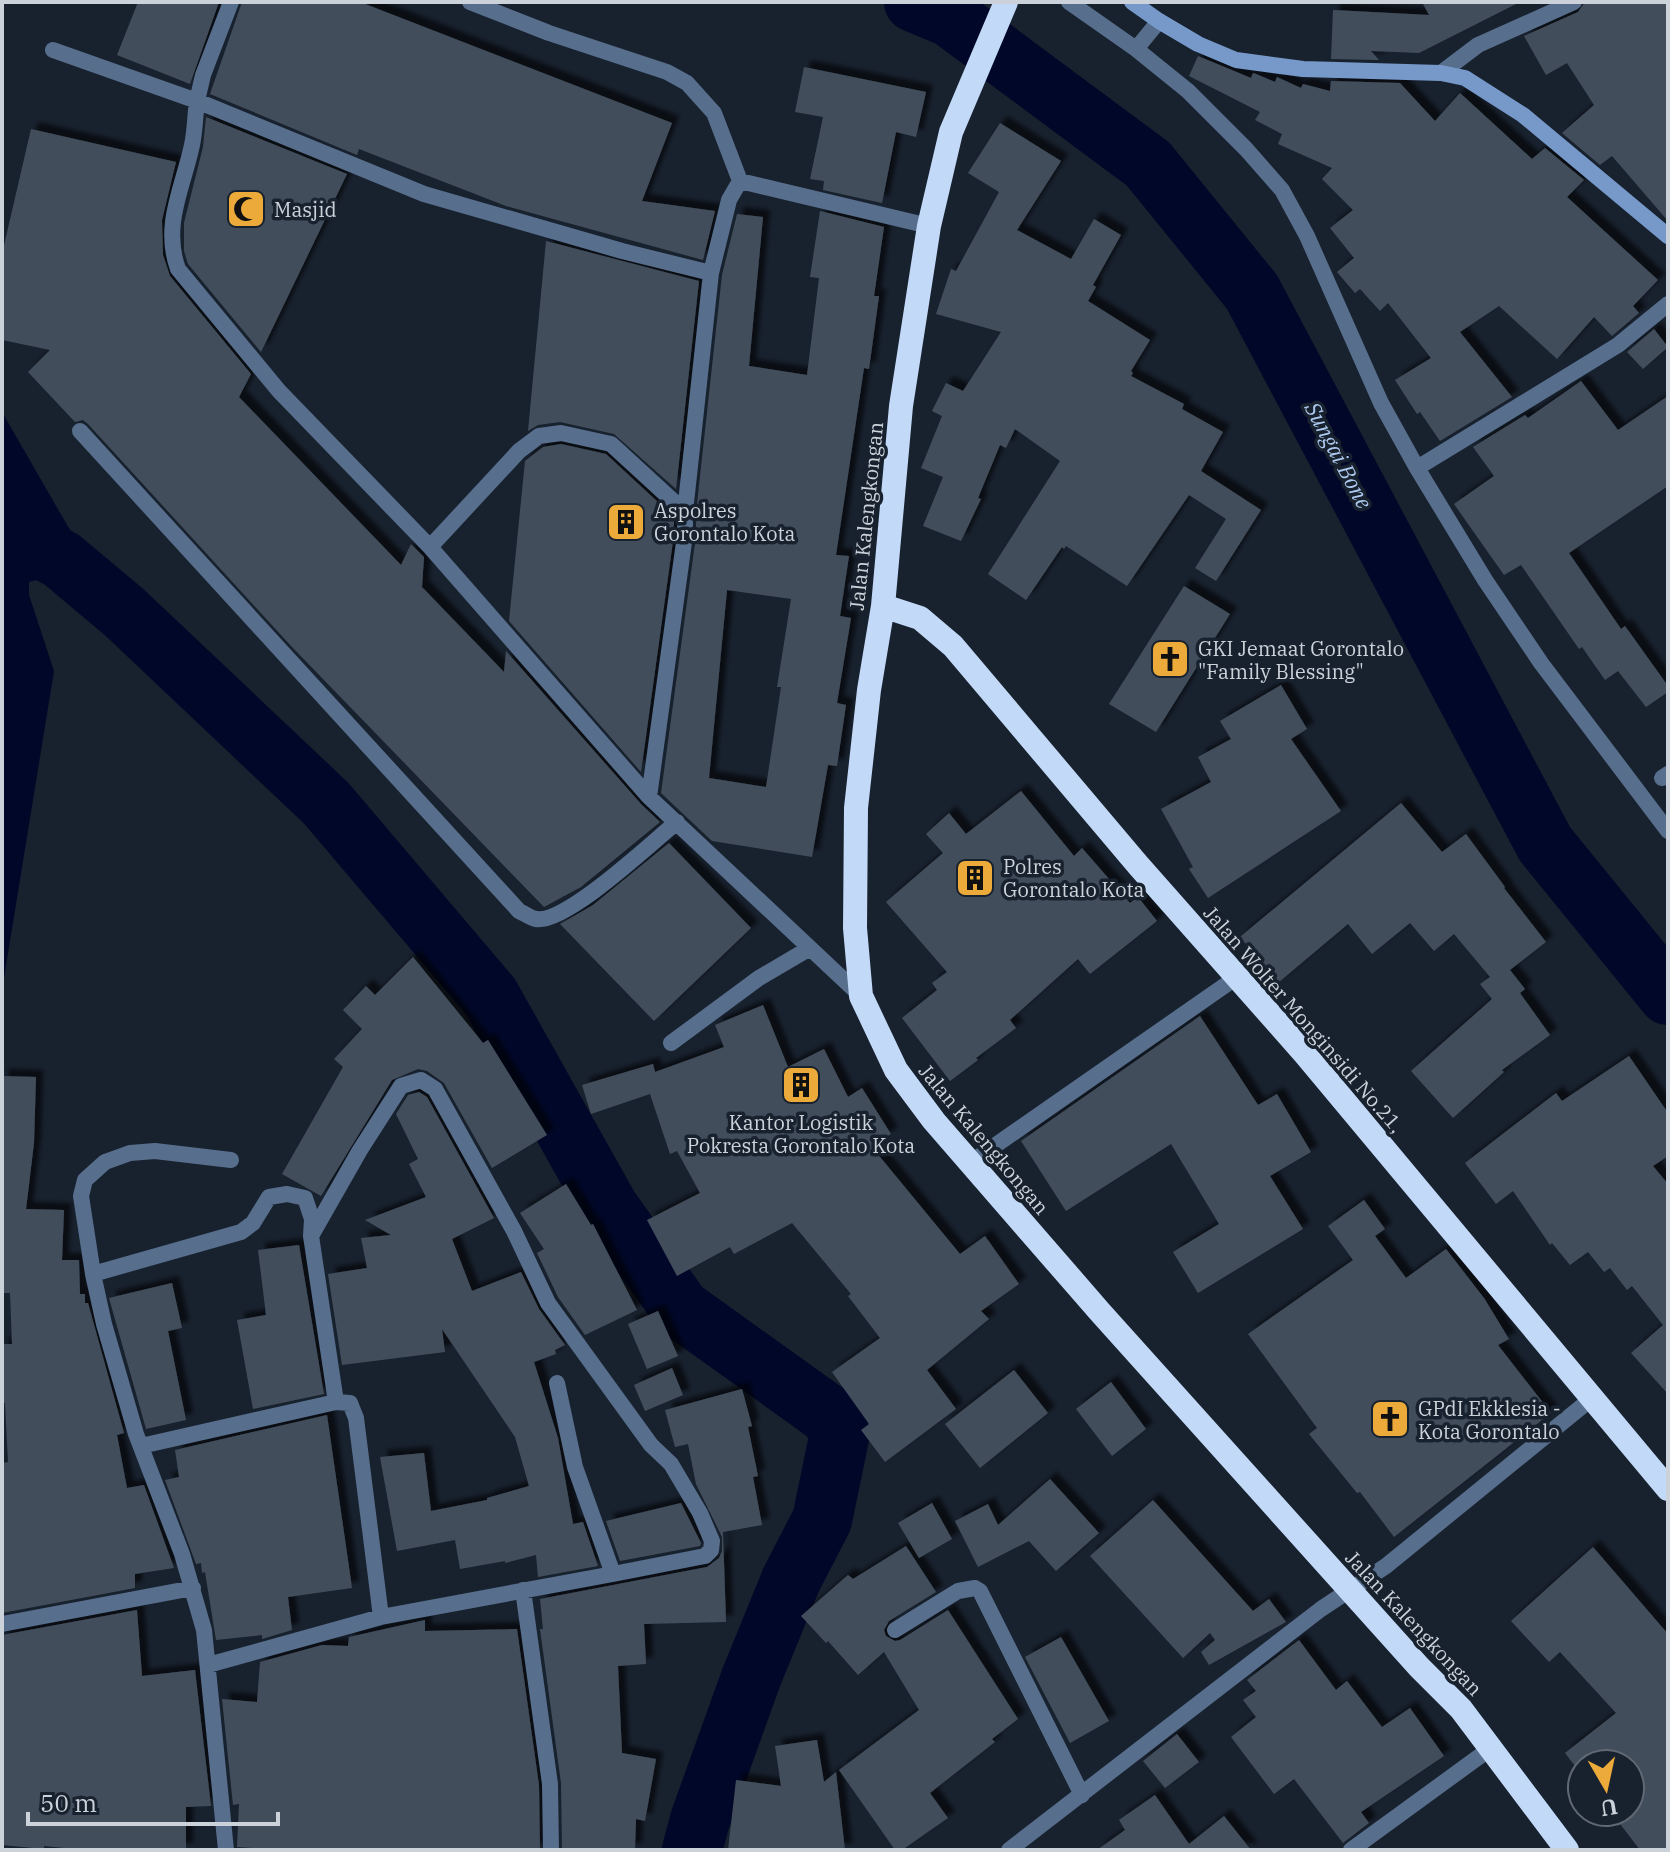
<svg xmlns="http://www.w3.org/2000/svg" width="1670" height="1852" font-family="'IBM Plex Serif',serif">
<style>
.water{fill:#000728}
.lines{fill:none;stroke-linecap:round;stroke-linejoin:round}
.river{stroke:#000728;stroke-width:60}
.building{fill:#434e5c;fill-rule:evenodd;filter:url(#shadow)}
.street{stroke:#576e8c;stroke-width:16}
.secondary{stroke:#7699ca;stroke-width:16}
.highway{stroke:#c3d9f8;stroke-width:24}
.labels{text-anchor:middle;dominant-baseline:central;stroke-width:7;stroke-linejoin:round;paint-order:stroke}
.poi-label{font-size:20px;fill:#cbd2da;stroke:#18212e;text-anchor:start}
.street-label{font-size:20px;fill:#cbd2da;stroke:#18212e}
.water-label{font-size:22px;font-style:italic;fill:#aec9ef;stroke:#18212e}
</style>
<defs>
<filter id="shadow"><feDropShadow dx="7" dy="-7" stdDeviation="2" flood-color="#0009"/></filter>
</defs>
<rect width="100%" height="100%" fill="#18212e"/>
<!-- water -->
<path class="water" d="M2,412L74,537L51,576L29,582V595L54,671L2,990Z"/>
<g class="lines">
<!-- river -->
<path class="river" d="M914,2L950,17L1148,164L1252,292L1545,844L1668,995
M2,527L62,560L124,612L326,803L490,996L609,1208L681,1309L829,1415L840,1433L822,1520L791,1580L751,1678L700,1820L692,1850"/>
</g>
<!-- building -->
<path class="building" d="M138,2H219L190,84L117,55Z
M242,2H360L672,123L642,201L715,211L703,260L506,206L359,149L357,155L210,94Z
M1422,2H1520L1419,53L1371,51L1379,60L1331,59L1333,10L1429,15Z
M1585,2H1668V221L1612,156L1600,165L1562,133L1594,105L1567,63L1546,75L1524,36L1578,12Z
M1198,56L1251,78L1253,73L1256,74L1275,82L1277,77L1301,88L1303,84L1330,91L1331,81L1400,83L1435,121L1460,93L1532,159L1545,148L1584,180L1567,197L1658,280L1633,306L1639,313L1612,336L1594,317L1557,359L1499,306L1460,332L1512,397L1440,441L1420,412L1417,414L1395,380L1431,358L1388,303L1380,311L1360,289L1355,293L1337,272L1354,258L1330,228L1353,210L1322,179L1332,168L1278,144L1282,134L1255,120L1260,112L1189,76Z
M804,67L926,92L916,137L896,132L882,203L823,190L824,181L810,179L823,117L795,112Z
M206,117L347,174L261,352L188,264L184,251V223L203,147Z
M1000,123L1061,161L1017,230L1071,259L1094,219L1121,235L1093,285L1096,287L1088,301L1150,340L1131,371L1133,373L1131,376L1184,404L1182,409L1223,432L1201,471L1261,510L1216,581L1195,568L1226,519L1189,495L1127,586L1066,546L1064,549L1062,547L1026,600L988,574L1060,461L1015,429L1006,448L1000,445L978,498L981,499L961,541L923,526L943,477L921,468L942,416L932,411L946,383L963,391L1001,332L936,314L951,269L956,271L999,192L968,173Z
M31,129L176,162L183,133L162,220L163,255L170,276L251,374L239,397L401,565L411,544L424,557L422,587L504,672L506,651L641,804L660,822L581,887L544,907L292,647L88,424L83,420L75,422L28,372L50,350L2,340V254Z
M820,211L884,227L874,296H879L869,369L864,368L836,555L849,556L840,616L851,618L837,703L846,705L837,766L828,765L812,857L712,841L661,793L696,536V513L722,275L737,214L763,217L749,366L807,375L819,278L810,277ZM727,590L791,599L777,687H781L766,787L709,778Z
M546,241L699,281L676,489L614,434L560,422L538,425L528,431Z
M1654,329L1668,347L1643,369L1627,352Z
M1581,381L1618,430L1668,396V486L1569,553L1621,629L1625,626L1668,686V692L1646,707L1618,671L1605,680L1582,647L1579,649L1521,565L1504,575L1454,504L1494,476L1473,447L1525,415L1528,418Z
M561,444L606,454L674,517V534L641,772L509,621L525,461L543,447Z
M1184,586L1230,614L1156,732L1109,704Z
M1281,685L1307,729L1291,739L1341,811L1208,898L1189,869L1193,867L1161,809L1211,782L1198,757L1231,739L1220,721Z
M1021,791L1074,856L1082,848L1130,903L1138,897L1157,921L1090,974L1078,959L1010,1020L1016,1028L976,1058L978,1060L950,1081L902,1018L937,990L932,983L947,972L886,902L943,853L926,834L949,813L966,834Z
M1401,803L1442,852L1466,834L1505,887L1504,888L1546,942L1510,970L1525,989L1520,993L1550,1035L1502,1070L1504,1072L1453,1118L1411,1071L1492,999L1480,984L1490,977L1454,934L1434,951L1410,923L1372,954L1348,924L1279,982L1240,937Z
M669,843L751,928L654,1021L560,924L593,905Z
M413,957L483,1043L488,1040L547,1135L492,1168L444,1083L427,1071L418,1069L392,1080L321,1196L282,1174L343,1067L334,1059L362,1029L343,1010L366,986L375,995Z
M763,1005L788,1067L824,1049L848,1097L862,1088L891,1134L871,1146L960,1254L985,1236L1019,1284L981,1311L989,1319L927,1370L956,1409L885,1462L861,1430L869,1424L832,1372L880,1338L848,1296L851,1294L792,1223L734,1254L730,1247L677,1276L647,1220L700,1193L677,1151L670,1154L650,1094L591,1114L582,1085L653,1064L655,1072L724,1047L715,1025Z
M1200,1016L1258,1105L1277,1094L1311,1152L1270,1176L1303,1229L1198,1293L1173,1252L1219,1224L1171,1144L1066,1211L1021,1141Z
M1629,1056L1668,1113V1156L1653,1166L1668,1184V1394L1631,1353L1663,1325L1632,1286L1627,1290L1610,1268L1604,1272L1588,1252L1570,1265L1552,1243L1550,1245L1513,1191L1496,1204L1465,1163L1556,1093L1562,1101Z
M2,1076L36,1077L34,1143L26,1209L64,1210L62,1260H79L80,1294H85V1303H88L124,1433L117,1435L127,1488L144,1485L174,1568L135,1574V1588L2,1613V1463L8,1462L5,1403H2V1344H12L10,1293H2Z
M419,1092L427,1097L494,1218L452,1239L472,1291L521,1272L539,1309L565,1345L555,1350L556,1354L534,1362L558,1438L573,1524L583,1522L598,1566L538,1577L536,1555L505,1563V1561L460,1569L455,1540L397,1551L380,1457L424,1453L431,1511L487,1500V1498L529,1486L515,1437L442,1329L445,1352L342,1365L328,1274L367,1268L361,1238L391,1235L365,1220L426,1197L409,1164L418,1159L396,1114L408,1095Z
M566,1184L591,1225L593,1224L637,1310L585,1335L558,1297L537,1253L544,1249L520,1213Z
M1364,1200L1385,1229L1375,1236L1406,1278L1446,1249L1484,1298L1509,1339L1498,1345L1551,1413L1394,1537L1360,1492L1357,1493L1309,1434L1317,1428L1248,1334L1353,1260L1328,1226Z
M299,1245L324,1394L253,1409L237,1320L266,1315L258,1250Z
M172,1283L182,1328L168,1331L186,1420L146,1429L109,1298Z
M658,1311L678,1356L647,1369L628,1324Z
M672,1368L683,1395L645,1411L634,1385Z
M1014,1370L1048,1413L980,1468L945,1424Z
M1111,1382L1146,1429L1112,1456L1076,1409Z
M742,1389L752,1426L748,1427L758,1476L753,1477L762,1525L723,1532L726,1622L644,1624L646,1664L618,1666L622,1753L656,1759L645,1821L636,1819L635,1850H562L561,1783L540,1629H543L540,1599L707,1567L719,1558L722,1551V1537L696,1484L688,1444L675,1447L665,1410Z
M327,1415L352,1588L288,1597L292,1630L262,1639V1635L216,1640L205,1572L202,1573L201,1563L196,1564L165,1480L179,1477L175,1450Z
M1050,1479L1099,1533L1056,1571L1029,1541L978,1567L955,1521L988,1504L998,1525Z
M1153,1500L1253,1611L1269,1599L1286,1622L1209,1665L1201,1652L1215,1640L1210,1633L1183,1658L1090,1556Z
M681,1503L701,1543L700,1546L620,1561L606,1521Z
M932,1503L952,1539L919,1558L898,1523Z
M906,1546L936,1592L889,1621L884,1630L886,1636L895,1641L900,1640L948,1610L1018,1719L992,1739L995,1742L930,1793L948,1818L902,1850H895L839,1770L919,1710L884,1652L858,1675L828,1641L826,1643L801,1616L848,1575L853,1579Z
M1593,1547L1668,1634V1850H1640L1611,1812H1630V1764H1582V1775L1565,1753L1616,1713L1560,1652L1549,1662L1511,1621Z
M137,1610L142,1676L195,1670L211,1806L186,1807V1850H85L44,1846V1849L2,1845V1635Z
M425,1620V1631L517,1629L539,1785L540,1850H284L237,1847L239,1804L233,1805L222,1699L257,1702L260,1662L322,1645L348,1646L349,1637Z
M1061,1637L1109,1721L1070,1743L1025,1657Z
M1299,1640L1336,1690L1347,1681L1382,1727L1410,1708L1444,1756L1361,1812L1369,1823L1343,1843L1294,1779L1274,1794L1231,1737L1256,1717L1243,1700L1256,1691L1247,1680Z
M1177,1734L1199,1762L1165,1788L1143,1761Z
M817,1740L824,1782L836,1772L845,1850H728L736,1780L781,1786L775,1746Z
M1155,1795L1189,1844L1224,1816L1251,1850H1097L1125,1830L1119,1820Z"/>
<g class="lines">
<!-- street -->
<path class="street" d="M470,2L549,33L667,72L687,83L714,113L740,181
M1069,2L1136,49
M1159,21L1136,49L1188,91L1246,149L1282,190L1307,236L1381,403L1417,468L1485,580L1541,663L1668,831
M53,50L197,101L203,75L231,2
M1441,73L1478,45L1574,2
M711,273L622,251L424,194L197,101C195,116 195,131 192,145C183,188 162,225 178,269L279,391L430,547L649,797L861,996
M80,431L519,911C524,913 530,918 536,919C566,924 651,843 677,822
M1417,468L1618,345L1668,304
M430,547L519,451L539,436L561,433L611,444L685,512
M1662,778L1668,774
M649,797L685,535V512L711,273L729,200L740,181L929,226
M671,1043L759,978L810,948
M970,1163L1237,977
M311,1236L360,1150L401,1086L421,1080L435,1089L514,1231L548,1303L651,1445L671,1464L700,1513L712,1541L711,1550L705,1556L613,1574
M93,1274L241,1232L253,1223L269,1197L287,1194L305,1198L312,1219L311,1236L336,1402
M141,1446L336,1402L350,1403L356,1418L381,1617
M523,1590L550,1784L551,1850
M2,1624L193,1588
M895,1630L958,1591L975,1588L980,1591L1082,1795
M208,1665L381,1617L613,1574L575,1467L557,1383
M226,1850L204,1630L182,1554L136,1434L104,1324L93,1274L81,1196L85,1180L105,1162L130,1153L155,1151L231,1160
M1009,1850L1321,1609L1386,1566L1591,1399
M1351,1850L1491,1748"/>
<!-- secondary -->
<path class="secondary" d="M1132,2L1159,21L1198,44L1236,60L1303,69L1441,73L1465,78L1523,115L1668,236"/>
<!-- highway -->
<path class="highway" d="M1006,2L951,132L929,226L901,406L883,606L869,690L856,808L855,928L861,996L896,1070L934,1121L1100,1312L1419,1667L1461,1709L1567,1850
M883,606L920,618L953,646L1138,865L1305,1054L1668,1489"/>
</g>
<!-- icons -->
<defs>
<g id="mosque-square" transform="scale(2)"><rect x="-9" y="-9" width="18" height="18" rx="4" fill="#ebaa39" stroke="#18212e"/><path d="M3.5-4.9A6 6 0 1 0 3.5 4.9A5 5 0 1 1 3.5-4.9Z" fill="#111"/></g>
<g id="building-square" transform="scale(2)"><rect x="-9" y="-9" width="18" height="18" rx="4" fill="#ebaa39" stroke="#18212e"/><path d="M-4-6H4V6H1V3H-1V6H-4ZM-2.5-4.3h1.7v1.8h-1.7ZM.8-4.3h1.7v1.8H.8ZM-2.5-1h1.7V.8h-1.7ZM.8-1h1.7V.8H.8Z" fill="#111"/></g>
<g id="church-square" transform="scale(2)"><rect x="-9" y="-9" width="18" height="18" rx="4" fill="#ebaa39" stroke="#18212e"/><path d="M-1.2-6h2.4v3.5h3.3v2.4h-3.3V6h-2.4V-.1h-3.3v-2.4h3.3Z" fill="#111"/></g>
</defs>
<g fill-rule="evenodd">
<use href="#mosque-square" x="246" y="209"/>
<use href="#building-square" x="626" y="522"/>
<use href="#church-square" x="1170" y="659"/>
<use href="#building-square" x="975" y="878"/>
<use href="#building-square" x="801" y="1085"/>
<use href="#church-square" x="1390" y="1419"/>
</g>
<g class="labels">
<!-- poi labels -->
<g class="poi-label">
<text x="274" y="209">Masjid</text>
<text x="654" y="510">Aspolres<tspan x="654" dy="23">Gorontalo Kota</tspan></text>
<text x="1198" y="648">GKI Jemaat Gorontalo<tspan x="1198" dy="23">"Family Blessing"</tspan></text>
<text x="1003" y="866">Polres<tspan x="1003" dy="23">Gorontalo Kota</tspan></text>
<text x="801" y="1122" text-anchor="middle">Kantor Logistik<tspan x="801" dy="23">Pokresta Gorontalo Kota</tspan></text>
<text x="1418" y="1408">GPdI Ekklesia -<tspan x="1418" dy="23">Kota Gorontalo</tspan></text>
</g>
<!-- street labels -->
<g class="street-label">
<text transform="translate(866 516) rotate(-84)">Jalan Kalengkongan</text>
<text transform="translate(1304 1019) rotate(49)">Jalan Wolter Monginsidi No.21,</text>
<text transform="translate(984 1139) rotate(50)">Jalan Kalengkongan</text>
<text transform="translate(1414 1623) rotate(47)">Jalan Kalengkongan</text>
</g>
<!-- water labels -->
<g class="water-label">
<text transform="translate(1339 455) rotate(62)">Sungai Bone</text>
</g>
</g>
<!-- border -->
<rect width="1670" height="1852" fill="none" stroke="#cbd2da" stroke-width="8"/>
<!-- north arrow -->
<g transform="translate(1606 1788) rotate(171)"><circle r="38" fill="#18212e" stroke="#606873" stroke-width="2"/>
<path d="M0-6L14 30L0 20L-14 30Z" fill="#ebaa39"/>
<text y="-12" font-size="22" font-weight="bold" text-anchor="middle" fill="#cbd2da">U</text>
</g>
<!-- scale -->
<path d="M28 1812v12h250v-12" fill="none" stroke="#cbd2da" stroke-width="4"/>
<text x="40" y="1812" font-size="24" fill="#cbd2da" stroke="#18212e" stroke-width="6" paint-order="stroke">50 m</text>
</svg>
